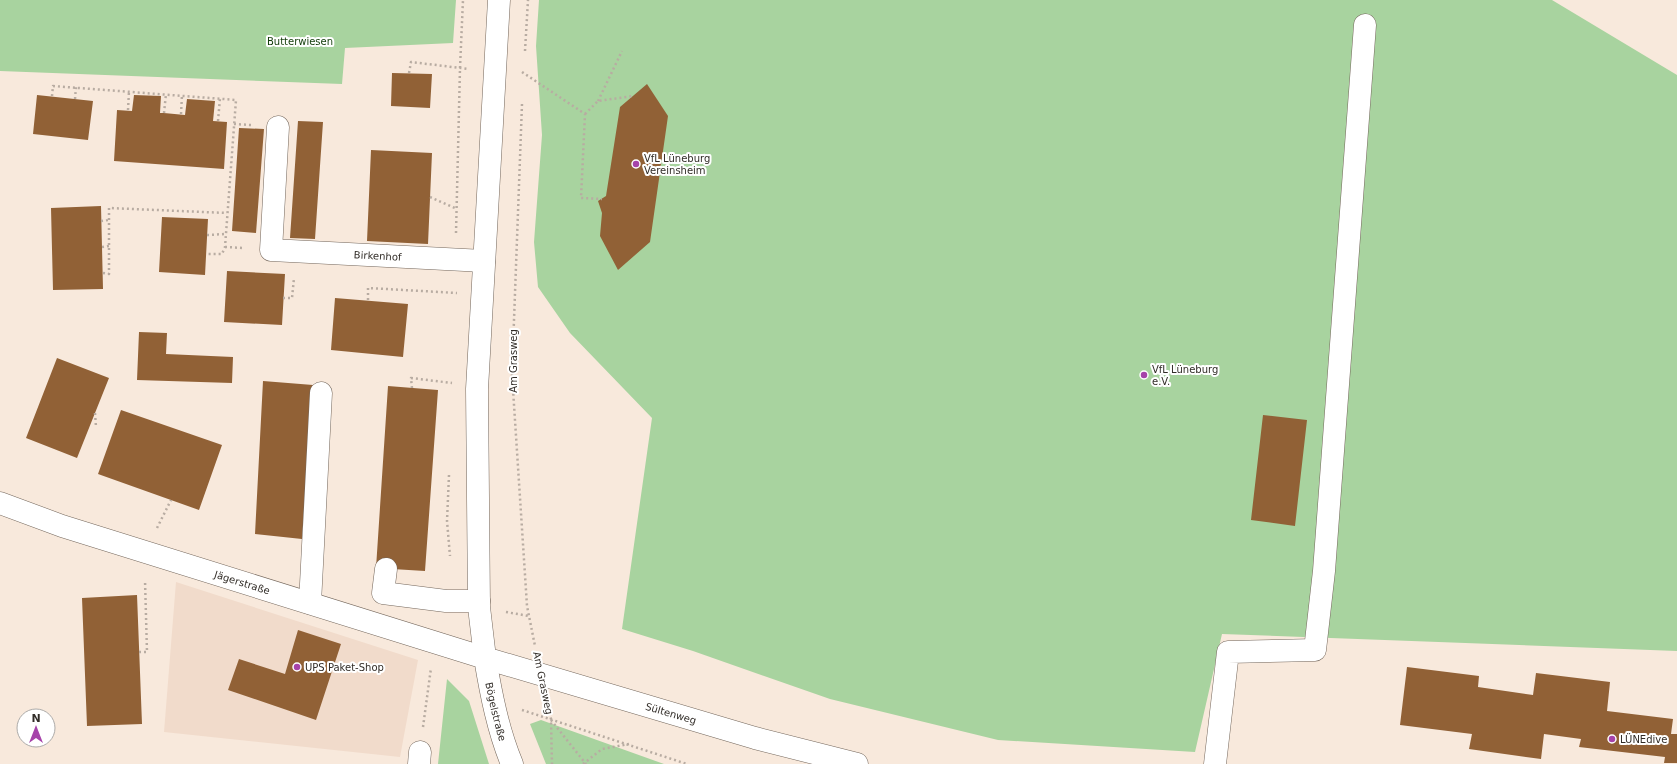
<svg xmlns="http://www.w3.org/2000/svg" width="1677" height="764" font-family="'DejaVu Sans',sans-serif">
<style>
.built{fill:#f1dbcb}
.green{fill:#a8d39f}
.building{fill:#916136}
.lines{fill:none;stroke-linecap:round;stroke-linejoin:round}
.minor-casing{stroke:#74675c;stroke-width:23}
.major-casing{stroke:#74675c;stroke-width:23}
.path{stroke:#b8aca2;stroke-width:2.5;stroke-dasharray:2 3;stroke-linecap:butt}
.minor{stroke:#fff;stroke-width:22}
.major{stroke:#fff;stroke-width:22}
.poi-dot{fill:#a643aa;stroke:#fff;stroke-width:1.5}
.labels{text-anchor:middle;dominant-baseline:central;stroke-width:4;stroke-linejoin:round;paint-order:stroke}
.park-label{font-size:10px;fill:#0f3a06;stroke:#fff}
.poi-label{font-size:10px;fill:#312c27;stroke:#fff;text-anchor:start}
.street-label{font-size:10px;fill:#312c27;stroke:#fff}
</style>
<rect width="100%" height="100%" fill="#f8e9dc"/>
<!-- built -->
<path class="built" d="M176,582L418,660L400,757L164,732Z"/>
<!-- green -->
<path class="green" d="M0,0H456L453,43L345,48L342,84L0,71Z
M539,0H1552L1677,75V651L1222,634L1195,752L998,740L830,699L693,651L622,629L652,418L570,333L538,287L534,242L542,135L536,46Z
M447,679L469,701L489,764H438Z
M541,720L664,764H546L530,724Z"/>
<!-- building -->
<path class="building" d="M392,73L432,74L430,108L391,106Z
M647,84L668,116L650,242L618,270L600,236L602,213L598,201L606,196L620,107Z
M37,95L93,101L88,140L33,134Z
M134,95L161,96L160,113H164L185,115L187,99L215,101L213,121L227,122L224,169L114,161L117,110L132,111Z
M298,121L323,122L315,239L290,238Z
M239,128L264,129L256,233L232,231Z
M371,150L432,153L428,244L367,241Z
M101,206L103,289L53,290L51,208Z
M162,217L208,219L205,275L159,272Z
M227,271L285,274L282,325L224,322Z
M335,298L408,304L403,357L331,350Z
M139,332L167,333L166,354L233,357L232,383L137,380Z
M57,358L109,378L77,458L26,438Z
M263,381L313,385L302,539L255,534Z
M388,386L438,390L425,571L376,568Z
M121,410L222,445L199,510L98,474Z
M1263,415L1307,420L1295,526L1251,520Z
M137,595L142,724L87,726L82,598Z
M298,630L341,644L316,720L228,690L239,659L285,674Z
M1407,667L1479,676L1478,687L1533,695L1536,673L1610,682L1607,711L1673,719L1671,734H1677V763H1664L1665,757L1579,747L1581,739L1544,734L1541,759L1469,749L1472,734L1400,725Z"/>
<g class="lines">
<!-- minor casing -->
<g class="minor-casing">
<g id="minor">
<path id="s1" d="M278,127L271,250L484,261"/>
<path id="s2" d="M0,503L62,526L485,658C491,694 498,730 512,764"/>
<path d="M386,569L383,593L446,601H479"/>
<path d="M310,603L321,393"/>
<path d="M419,764L420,752"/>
<path d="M1215,764L1228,652L1315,650L1324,571L1365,25"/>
</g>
</g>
<!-- major casing -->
<g class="major-casing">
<g id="major">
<path id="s3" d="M499,0L477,389L479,607L485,658L755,738L857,764"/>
</g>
</g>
<!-- path -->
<path class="path" d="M525,51L528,0
M522,72L585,114L581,198L602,199
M409,73L411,62L469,69
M52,96L53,86L236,100L225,247L222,254H206
M75,99L76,87
M598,101L622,51
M522,104L512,374L527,606L535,646
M128,110L129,91
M164,113L166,94
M181,114L182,95
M585,114L598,101L633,96
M218,121L220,98
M234,124L251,125
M430,197L457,209
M101,221L109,220
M456,233L460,68L463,0
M207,235L226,234
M102,247L109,246
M225,247L244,248
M103,273L109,274V208L227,213
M283,298H292L294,278
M368,300V288L457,293
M412,388L411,378L452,383
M95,413L96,427
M449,475L447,521L450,556
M157,528L171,500
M506,612L529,616
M139,652H147L145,580
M547,703L551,719L552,764
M522,710L687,764
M551,720L586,764
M423,727L431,668
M583,764L602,749L629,744"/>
<!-- minor -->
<use href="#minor" class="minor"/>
<!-- major -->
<use href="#major" class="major"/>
</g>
<!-- markers -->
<g class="poi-dot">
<circle cx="636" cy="164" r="4"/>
<circle cx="1144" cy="375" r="4"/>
<circle cx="297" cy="667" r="4"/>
<circle cx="1612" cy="739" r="4"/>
</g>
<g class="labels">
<!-- park labels -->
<g class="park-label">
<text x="300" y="41">Butterwiesen</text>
</g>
<!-- poi labels -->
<g class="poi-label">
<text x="644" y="158">VfL Lüneburg<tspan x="644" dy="12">Vereinsheim</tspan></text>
<text x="1152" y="369">VfL Lüneburg<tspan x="1152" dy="12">e.V.</tspan></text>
<text x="305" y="667">UPS Paket-Shop</text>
<text x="1620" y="739">LÜNEdive</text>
</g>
<!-- street labels -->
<g class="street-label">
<text stroke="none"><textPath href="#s1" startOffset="230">Birkenhof</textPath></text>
<text transform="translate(513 361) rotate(-90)">Am Grasweg</text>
<text stroke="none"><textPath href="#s2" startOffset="255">Jägerstraße</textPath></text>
<text transform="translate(543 683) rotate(78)">Am Grasweg</text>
<text stroke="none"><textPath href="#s2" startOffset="564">Bögelstraße</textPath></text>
<text stroke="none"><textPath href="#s3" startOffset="853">Sültenweg</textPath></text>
</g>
</g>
<!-- north arrow -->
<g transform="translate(36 728)"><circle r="19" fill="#ffffff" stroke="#adaba9"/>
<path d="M0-3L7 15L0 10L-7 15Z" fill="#a643aa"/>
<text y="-6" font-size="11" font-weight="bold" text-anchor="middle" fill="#312c27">N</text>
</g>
</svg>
